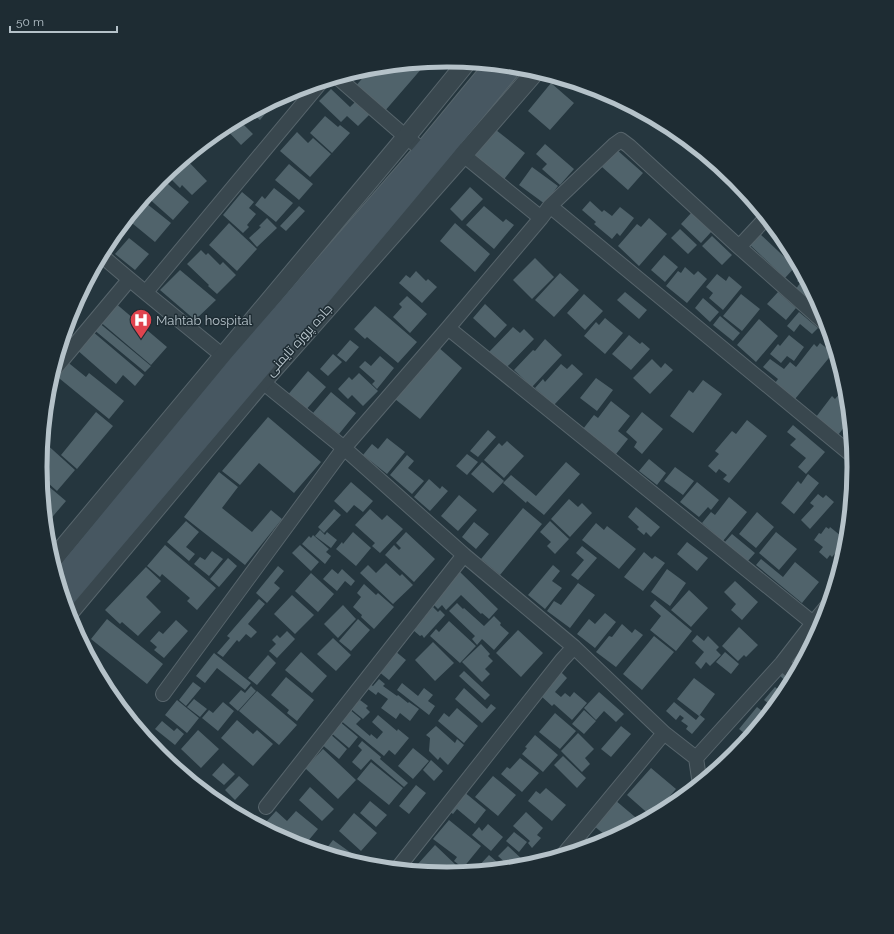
<svg xmlns="http://www.w3.org/2000/svg" width="894" height="934" font-family="Raleway,Cairo,sans-serif">
<style>
.building{fill:#50636b}
.lines{fill:none;stroke-linecap:round;stroke-linejoin:round}
.minor-casing{stroke:#57656c;stroke-width:16}
.tertiary-casing{stroke:#57656c;stroke-width:20}
.secondary-casing{stroke:#57656c;stroke-width:22}
.minor{stroke:#39474e;stroke-width:14}
.tertiary{stroke:#39474e;stroke-width:18}
.secondary{stroke:#475761;stroke-width:20}
.labels{text-anchor:middle;dominant-baseline:central;stroke-width:3;stroke-linejoin:round;paint-order:stroke}
.poi-label{font-size:13px;fill:#b5c2c9;stroke:#1e2c33;text-anchor:start}
.street-label{font-size:13px;fill:#b5c2c9;stroke:#1e2c33}
.rim{fill:none;stroke:#b5c2c9;stroke-width:5}
</style>
<rect width="100%" height="100%" fill="#25363e"/>
<!-- building -->
<path class="building" d="M418,63L423,67L384,112L354,88L372,67Z
M368,68L361,76L356,71Z
M551,83L574,103L550,130L528,111Z
M587,86L598,90L595,93Z
M331,89L350,107L359,98L370,114L358,126L347,116L341,122L319,101Z
M273,101L275,102L260,120L251,113Z
M325,116L338,127L340,125L350,133L332,153L310,133Z
M238,119L253,134L241,145L224,127Z
M657,120L673,129L735,179L743,189L740,193Z
M496,130L525,153L501,183L472,159Z
M297,132L308,143L313,138L331,154L310,177L280,151Z
M545,144L574,169L560,185L542,169L547,164L536,154Z
M617,150L643,173L628,190L602,167Z
M185,158L207,181L192,195L182,185L180,188L166,174Z
M289,164L313,184L299,200L275,180Z
M532,167L558,186L545,204L519,185Z
M161,178L189,202L173,220L146,196Z
M470,187L483,199L462,221L450,209Z
M274,188L293,203L276,222L255,205L262,196L265,199Z
M242,192L254,202L249,208L256,214L247,225L249,227L243,233L223,215Z
M142,200L171,223L155,242L127,219Z
M590,201L602,212L604,210L612,216L620,207L634,218L620,236L617,233L612,239L594,224L596,222L582,210Z
M299,206L305,211L286,231L280,226Z
M484,206L503,222L506,219L514,225L494,249L466,225Z
M692,212L712,231L701,243L681,224Z
M267,218L277,228L257,247L249,238L261,227L259,226Z
M649,218L667,234L639,266L618,246L637,224L641,227Z
M124,222L127,224L105,247L109,241Z
M229,223L257,249L237,271L209,245Z
M455,223L490,254L475,272L440,241Z
M680,229L697,245L688,254L671,238Z
M759,233L795,267L785,278L749,244Z
M712,236L732,255L722,265L702,246Z
M129,238L149,254L135,270L115,254Z
M201,250L206,255L208,253L220,265L223,262L236,275L217,294L208,286L209,285L187,264Z
M664,255L678,267L665,282L651,270Z
M535,258L554,277L532,299L513,280Z
M685,267L694,275L698,271L707,279L687,303L666,286L678,271L681,273Z
M180,270L216,300L195,320L160,290Z
M416,271L426,281L428,279L437,287L422,303L399,283L406,275L410,278Z
M560,273L579,290L554,317L535,300Z
M717,274L726,281L729,276L742,287L723,310L709,298L713,293L706,287Z
M803,274L823,311L824,316L796,289L800,283L797,281Z
M87,282L90,285L80,296H79Z
M625,292L647,310L639,319L617,300Z
M778,292L796,308L786,320L767,304Z
M584,294L603,311L585,330L567,313Z
M741,294L760,309L742,331L723,316Z
M407,296L427,314L410,333L393,317L402,307L399,304Z
M703,298L719,312L710,322L695,308Z
M114,302L167,347L151,365L98,320Z
M485,304L507,325L495,338L473,318Z
M375,306L417,342L398,363L367,337L365,339L354,329Z
M799,312L818,328L812,334L800,324L794,332L787,326Z
M720,316L740,333L733,341L713,325Z
M605,318L623,333L605,354L584,336L596,322L599,325Z
M759,319L778,336L756,362L737,345Z
M98,322L151,366L145,372L93,329Z
M513,327L520,333L524,329L534,339L506,368L489,352Z
M92,331L144,375L135,386L123,375L116,384L76,349Z
M629,335L640,344L642,342L650,349L631,370L612,354Z
M789,335L804,347L794,361L787,356L781,363L770,354L778,344L780,346Z
M545,339L562,355L532,387L514,370L533,350L535,351Z
M350,340L359,347L346,362L337,355Z
M820,343L833,353L795,399L775,383L778,379L763,367L770,359L784,369L790,362L796,367L814,344L817,347Z
M438,347L462,368L420,419L395,399Z
M333,354L342,362L328,376L320,369Z
M380,356L394,368L377,389L372,384L375,381L359,367L365,361L371,366Z
M652,359L661,368L665,363L673,370L650,394L633,378Z
M65,360L86,377L89,373L124,401L109,419L54,374Z
M838,360L841,369L843,377L838,372L840,370L834,365Z
M561,364L567,369L572,364L583,374L554,405L535,388L543,379L545,382Z
M308,371L326,387L304,412L286,397Z
M359,373L378,391L363,406L352,395L348,399L338,389L349,377L352,380Z
M596,378L613,390L597,411L580,398Z
M703,380L722,394L693,433L670,416L689,390L693,393Z
M846,386L849,421L838,435L816,417L832,396L835,399Z
M331,392L356,413L339,434L313,413Z
M611,401L630,416L618,431L628,439L616,454L583,429L594,415L598,418Z
M96,412L113,426L77,469L61,455Z
M642,412L663,429L642,454L634,447L637,442L626,432Z
M268,417L321,462L294,493L259,463L240,485L222,471Z
M747,420L767,436L729,483L723,479L727,475L719,469L716,473L708,466L719,454L715,451L732,431L736,434Z
M793,425L825,452L806,474L798,467L806,458L790,445L796,439L787,432Z
M488,430L496,437L478,457L470,451Z
M387,438L405,452L387,474L363,455L372,444L378,449Z
M43,441L75,470L57,491L48,483L50,480L41,472L40,467Z
M507,441L524,456L504,478L484,460L499,443L502,446Z
M467,454L478,462L467,475L456,466Z
M407,455L414,461L408,468L424,481L412,494L390,475Z
M649,459L666,473L657,485L639,471Z
M482,462L504,481L493,493L471,474Z
M566,462L580,474L544,515L527,501L526,503L503,483L511,475L536,496Z
M675,467L694,481L683,495L664,481Z
M219,472L238,487L222,508L252,532L271,510L282,519L245,565L184,517Z
M808,474L819,483L794,514L781,503L798,481L801,484Z
M429,479L440,489L442,486L448,491L430,511L414,497Z
M41,480L66,501L48,522L45,520Z
M351,482L373,501L363,512L354,505L347,513L334,501Z
M697,482L719,500L711,510L708,507L699,517L680,502Z
M818,494L823,498L826,495L834,502L810,529L801,520L814,506L810,503Z
M459,495L477,510L458,531L441,516Z
M729,497L747,512L723,541L702,523L711,512L715,515Z
M569,499L578,507L582,503L592,513L570,537L551,519Z
M636,507L660,527L651,537L646,532L644,535L637,529L639,527L628,517Z
M523,508L542,524L500,575L481,559Z
M334,509L341,515L324,533L318,527Z
M370,509L382,520L387,515L403,529L380,553L372,546L375,543L355,525Z
M757,512L774,527L756,548L739,534Z
M186,521L199,532L186,547L195,554L189,561L167,542Z
M550,521L569,539L555,554L547,546L551,542L540,532Z
M474,522L489,534L476,549L462,537Z
M596,523L604,530L607,526L636,549L619,569L582,540Z
M826,527L829,529L830,527L846,540L832,557L830,555L827,559L819,552L823,547L814,540L819,533L821,534Z
M320,530L325,535L327,532L337,540L331,548L315,536Z
M353,532L371,548L356,566L336,549L342,542L343,544Z
M406,532L435,559L414,582L385,555L394,545L399,550L401,548L396,543Z
M776,532L797,549L779,570L759,553Z
M732,534L755,553L747,562L724,543Z
M313,535L329,549L326,552L331,556L325,564L302,544L309,536L311,538Z
M687,542L708,558L697,571L677,554Z
M165,545L216,588L197,610L187,601L190,598L162,574L160,577L147,566Z
M300,545L319,562L311,571L292,553Z
M582,546L597,558L578,580L571,575L584,560L576,553Z
M212,551L223,559L209,576L194,564L200,557L205,560Z
M644,552L652,559L655,556L665,563L643,591L624,577Z
M228,558L237,566L219,587L210,579Z
M761,559L783,577L795,562L819,582L802,603L756,565Z
M386,563L400,576L402,574L413,585L393,604L360,573L368,565L376,573Z
M553,565L560,571L552,581L562,588L545,609L528,595Z
M278,566L284,571L274,583L280,588L267,603L256,593Z
M146,567L161,581L146,597L161,612L138,636L122,622L120,624L105,610Z
M332,569L338,574L342,569L355,581L351,586L345,581L337,591L323,579Z
M667,569L686,583L670,606L651,592Z
M460,572L498,609L489,619L482,613L481,614L461,595L446,610L442,605L438,609L431,602Z
M311,573L334,594L318,612L295,591Z
M735,581L758,602L742,620L731,610L736,604L724,592Z
M578,583L595,595L570,628L547,611L554,601L561,605Z
M364,584L376,595L378,593L394,607L374,629L361,617L362,615L353,607L361,597L357,593Z
M689,590L708,608L691,627L671,610Z
M292,595L314,615L295,634L274,614Z
M259,599L265,604L248,624L257,632L251,638L246,634L239,642L237,640L223,657L217,653L230,638L227,636Z
M655,600L692,631L676,651L650,630L661,616L650,606Z
M457,603L463,609L464,608L484,626L494,616L501,623L500,625L509,633L494,650L482,639L477,645L472,639L475,636L449,611Z
M343,605L356,619L338,638L324,624Z
M433,607L438,612L440,610L445,615L424,638L422,635L420,636L413,630Z
M605,613L616,622L595,648L577,634L589,619L595,624Z
M107,619L163,664L147,684L91,639Z
M358,619L370,630L351,651L339,641Z
M176,620L188,631L164,658L154,650L157,647L150,641L159,631L163,634Z
M449,621L476,646L460,663L430,636L436,629L439,632Z
M622,624L632,633L635,629L643,635L616,667L596,652L609,636L612,637Z
M739,627L758,645L746,657L744,655L738,661L722,646Z
M518,630L543,653L521,677L496,653Z
M819,630V631L801,663L794,656Z
M287,631L295,639L277,658L269,651L276,644L272,640L277,635L280,638Z
M697,635L704,641L708,636L719,647L716,650L721,655L710,666L706,662L701,669L695,663L704,652L692,641Z
M78,636L88,644L85,648Z
M654,636L674,652L642,690L623,674Z
M333,638L351,655L336,671L317,654Z
M433,642L454,663L435,681L415,660Z
M481,644L490,654L488,656L493,661L485,669L490,674L482,682L462,662Z
M395,651L406,660L389,680L378,671Z
M301,652L327,676L312,693L285,670Z
M725,652L739,664L731,674L716,662Z
M214,653L251,683L245,690L217,668L205,683L196,676Z
M268,655L276,663L257,685L248,678Z
M787,665L796,673L790,685L779,675Z
M464,671L490,695L485,700L459,676Z
M561,672L567,678L555,692L561,697L565,693L570,697L574,692L587,703L572,720L554,704L552,706L541,696Z
M286,677L314,700L297,721L287,713L289,710L271,695Z
M694,678L715,694L699,716L677,699Z
M379,679L385,684L383,686L397,696L398,695L408,703L409,702L419,709L410,721L400,713L396,719L381,708L388,699L378,692L376,695L368,689L371,685L373,686Z
M193,682L201,688L186,706L179,700Z
M402,683L418,696L424,688L433,695L428,701L435,706L429,715L397,690Z
M251,686L256,691L238,711L229,703L241,690L245,693Z
M775,687L784,694L774,708L764,700Z
M464,688L487,709L491,704L496,708L482,723L455,699Z
M257,691L297,725L279,745L239,711Z
M599,692L624,714L616,722L604,711L596,720L584,708Z
M194,699L207,709L200,717L187,707Z
M177,700L199,718L187,733L165,715Z
M360,700L368,706L366,708L370,712L363,719L351,709Z
M223,702L234,711L218,731L202,718L209,710L213,713Z
M674,702L696,720L700,715L705,719L692,734L686,729L688,726L681,721L684,718L680,715L676,720L666,711Z
M757,707L767,715L749,737L739,729Z
M457,708L478,726L464,743L438,721L444,713L449,717Z
M349,709L361,719L356,724L370,736L371,734L377,739L383,732L372,722L378,715L397,731L398,729L409,738L395,755L389,750L384,756L340,720Z
M584,710L596,721L584,734L572,724Z
M555,713L576,731L560,749L539,732Z
M237,720L253,734L257,730L273,744L253,766L221,738Z
M162,721L174,731L177,728L184,734L175,745L155,729Z
M339,721L358,737L349,748L330,732Z
M436,726L455,743L457,739L464,745L448,765L440,757L438,760L429,751L430,738L426,735Z
M621,726L631,734L611,757L601,749Z
M198,730L219,749L201,768L181,749Z
M329,733L347,749L339,759L320,743Z
M578,733L594,749L585,758L590,764L582,772L561,751Z
M535,735L558,755L543,772L522,754L527,748L525,747Z
M362,741L381,757L380,759L408,783L404,787L371,759L361,770L352,762L362,750L358,746Z
M413,748L429,761L413,779L398,766Z
M323,749L356,780L338,799L305,768Z
M727,752L732,757L711,775L708,773Z
M563,756L586,778L577,788L554,765Z
M520,758L539,773L522,792L501,774L507,767L510,769Z
M431,760L443,771L434,781L423,770Z
M371,762L403,788L389,805L357,779Z
M223,763L235,774L224,785L212,775Z
M651,768L676,789L652,817L627,795Z
M239,776L249,785L235,800L225,790Z
M493,776L516,795L498,816L475,797Z
M416,785L426,793L409,814L399,806Z
M310,787L334,809L322,821L299,800Z
M546,788L566,805L552,821L528,801L536,791L540,794Z
M463,791L486,810L475,824L457,809L453,814L447,810Z
M615,800L641,822L640,823L610,839L594,826Z
M370,801L387,815L376,827L360,813Z
M276,811L287,821L296,811L318,829L303,847L291,843L266,822Z
M526,812L543,828L537,835L541,838L532,848L528,843L530,841L513,826Z
M354,813L377,833L361,851L339,831Z
M449,820L481,846L463,868L454,861L457,857L433,839Z
M488,824L503,837L491,851L472,835L479,827L482,831Z
M514,832L527,842L519,852L506,841Z
M333,840L354,855L350,861L323,853Z
M435,845L458,867L452,873L447,874L424,872L417,865Z
M508,846L524,861L519,867L511,868L498,856Z
M489,855L504,868L476,871L475,870Z"/>
<g class="lines">
<!-- minor casing -->
<g class="minor-casing">
<path id="minor" d="M337,77L406,137L424,151
M456,149L541,218
M550,206L853,456
M739,247L766,218
M101,255C141,290 182,322 223,356L232,361
M146,292L321,82
M448,328L813,623
M53,371L129,280
M254,375L344,448L464,555L574,647L664,733L696,758L699,778L703,781
M782,663L795,675
M163,694L344,448L448,328L541,218L550,206L614,145L621,140L629,146L739,247L827,325
M696,758L782,663L813,623L828,605
M266,807L464,555
M563,855L664,733
M397,869L562,660L574,647"/>
</g>
<!-- tertiary casing -->
<g class="tertiary-casing">
<path id="tertiary" d="M52,561L406,137L467,62
M68,614L262,382L463,155L536,71"/>
</g>
<!-- secondary casing -->
<g class="secondary-casing">
<path id="secondary" d="M59,582L238,365L424,151L495,65
M64,599C214,422 365,246 512,66"/>
</g>
<!-- minor -->
<use href="#minor" class="minor"/>
<!-- tertiary -->
<use href="#tertiary" class="tertiary"/>
<!-- secondary -->
<use href="#secondary" class="secondary"/>
</g>
<!-- icons -->
<defs>
<g id="hospital-pin" transform="scale(1.15)"><path d="M0 17L-7.5 6A9.5 9.5 0 1 1 7.5 6Z" fill="#e0444e" stroke="#1e2c33"/><path d="M-5-5h3v3.5h4V-5h3V5h-3V1.5h-4V5h-3Z" fill="#fff"/></g>
</defs>
<g fill-rule="evenodd">
<use href="#hospital-pin" x="141" y="320"/>
</g>
<g class="labels">
<!-- poi labels -->
<g class="poi-label">
<text x="156" y="320">Mahtab hospital</text>
</g>
<!-- street labels -->
<g class="street-label">
<text transform="translate(299 340) rotate(-48)">جاده پروژه تایمنی</text>
</g>
</g>
<!-- crop -->
<path d="M0 0H894V934H0ZM47 467a400 400 0 1 1 800 0a400 400 0 1 1-800 0Z" fill="#1e2c33" fill-rule="evenodd"/>
<path class="rim" d="M47 467a400 400 0 1 1 800 0a400 400 0 1 1-800 0Z"/>
<!-- scale -->
<path d="M10 26v6h107v-6" fill="none" stroke="#b5c2c9" stroke-width="2"/>
<text x="16" y="26" font-size="12" fill="#b5c2c9" stroke="#1e2c33" stroke-width="3" paint-order="stroke">50 m</text>
</svg>
